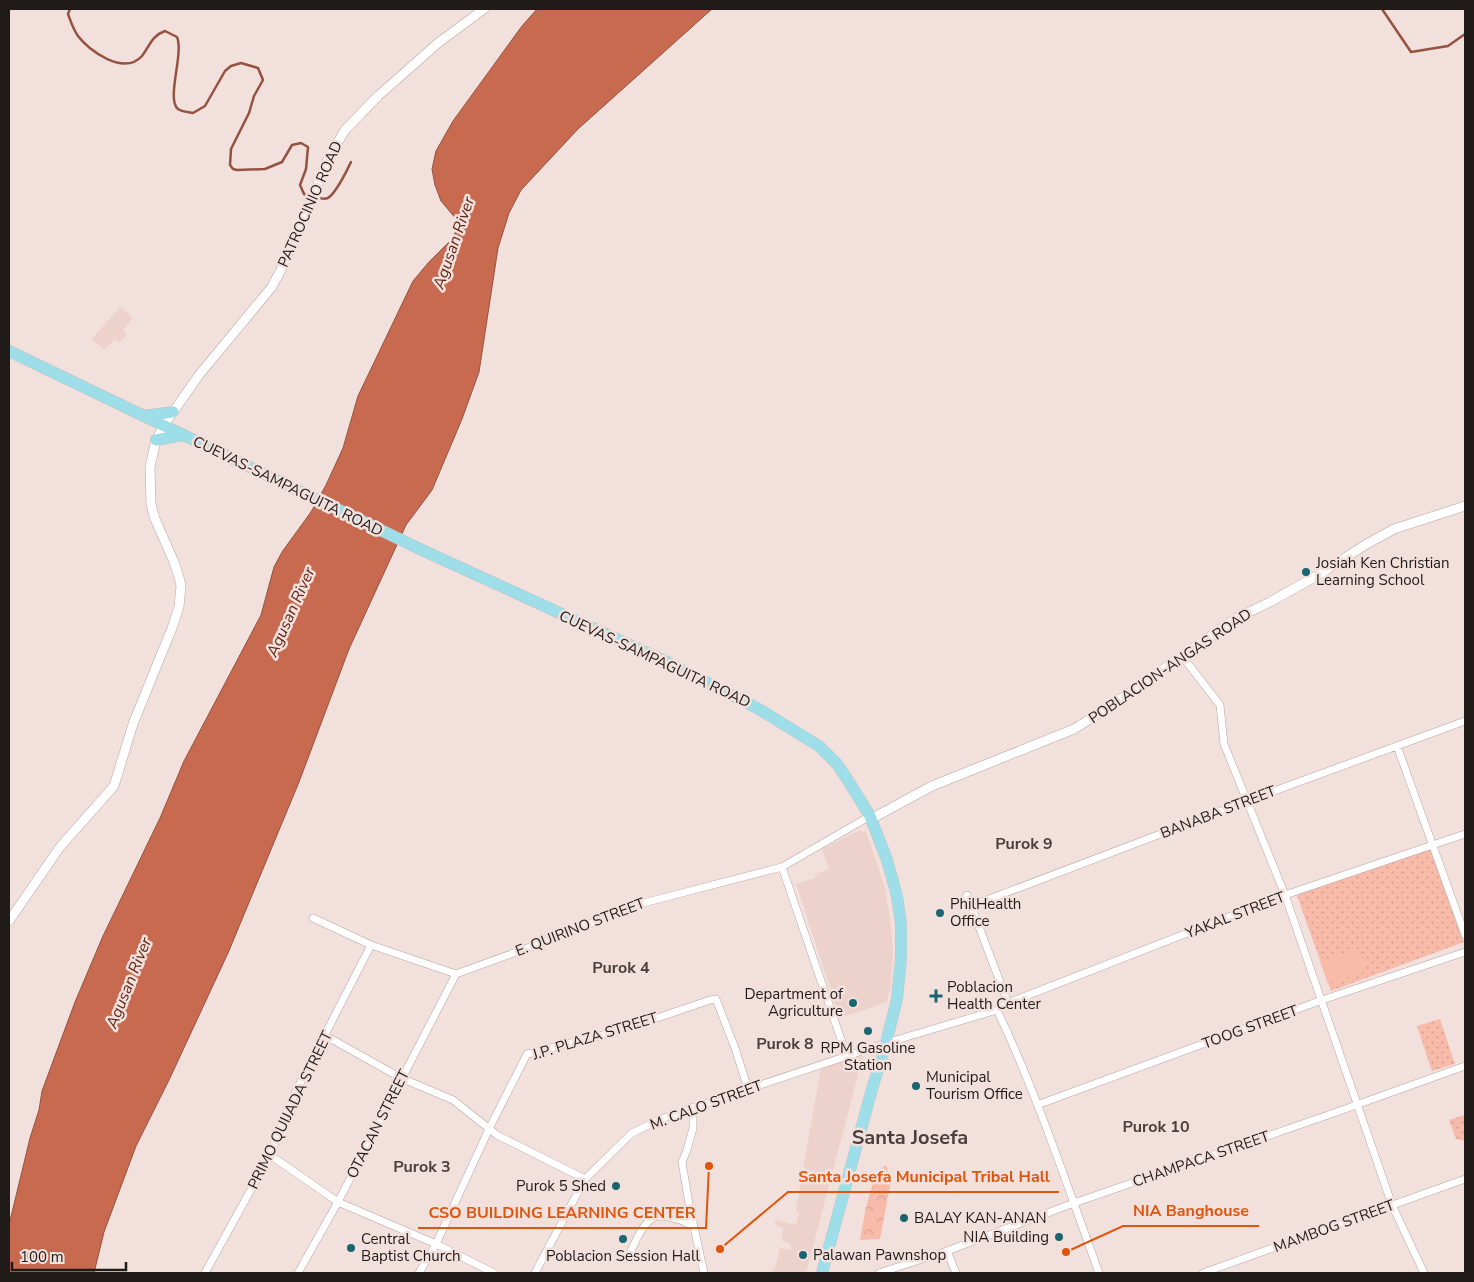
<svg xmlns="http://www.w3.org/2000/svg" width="1474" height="1282" font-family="'Nunito Sans',sans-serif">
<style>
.built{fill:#ecd2cb}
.grass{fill:url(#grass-dots)}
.park{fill:url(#park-crowns)}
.garden{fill:#f8bbaa}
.water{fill:#c86a50;stroke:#965240}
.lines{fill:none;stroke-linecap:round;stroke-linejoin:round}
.stream{stroke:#965240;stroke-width:2.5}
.minor-casing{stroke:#b6a5a1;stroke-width:8}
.tertiary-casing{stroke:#b6a5a1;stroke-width:10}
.primary-casing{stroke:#c5c3c3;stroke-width:12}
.minor{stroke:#fff;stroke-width:7}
.tertiary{stroke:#fff;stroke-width:9}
.primary{stroke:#9ddee8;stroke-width:11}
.poi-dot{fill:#1a6570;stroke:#f2e0dc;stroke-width:2}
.labels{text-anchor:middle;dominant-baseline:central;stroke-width:5;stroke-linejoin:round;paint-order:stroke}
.street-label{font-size:15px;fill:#201a19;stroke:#f2e0dc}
.poi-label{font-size:15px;fill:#201a19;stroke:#f2e0dc;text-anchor:start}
.water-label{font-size:16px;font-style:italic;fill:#632514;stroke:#f2e0dc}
.neighbourhood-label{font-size:16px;font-weight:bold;fill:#4c3f3b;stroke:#f2e0dc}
.district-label{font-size:20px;font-weight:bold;fill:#4c3f3b;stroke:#f2e0dc}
.leader{fill:none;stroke:#de560d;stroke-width:2}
.callout-dot{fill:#de560d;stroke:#f2e0dc;stroke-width:2}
.callout-label{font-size:16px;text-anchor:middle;font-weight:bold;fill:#de560d;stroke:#f2e0dc;stroke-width:5;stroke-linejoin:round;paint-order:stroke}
</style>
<defs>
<pattern id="grass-dots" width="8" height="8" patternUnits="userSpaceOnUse" patternTransform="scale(1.25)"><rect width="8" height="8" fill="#f8bbaa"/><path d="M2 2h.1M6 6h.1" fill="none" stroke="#d4a092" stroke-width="1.8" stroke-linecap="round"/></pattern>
<pattern id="park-crowns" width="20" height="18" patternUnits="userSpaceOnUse" patternTransform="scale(1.25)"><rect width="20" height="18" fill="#f8bbaa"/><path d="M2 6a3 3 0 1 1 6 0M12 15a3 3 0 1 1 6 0" fill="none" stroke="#d4a092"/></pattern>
</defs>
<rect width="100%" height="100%" fill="#f2e0dc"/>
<!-- built -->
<path class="built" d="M120,307L133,318L123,330L127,334L119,343L115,339L104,350L92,339Z
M860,830L863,832L866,831L885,888L890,919L893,949L891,985L887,1002L840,1018L796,884L815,878V874L829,869L822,849Z
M863,1056L806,1273H771L775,1268L780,1248L791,1250L790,1243L782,1241L783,1227L775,1225V1220L796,1225L799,1214L796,1209L821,1068Z"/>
<!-- grass -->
<path class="grass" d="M1430,848L1464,942L1331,991L1296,893Z
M1440,1019L1455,1064L1432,1071L1417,1026Z
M1465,1115V1141L1456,1139L1449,1120Z"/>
<!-- park -->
<path class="park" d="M886,1165L891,1180L880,1239L860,1240C864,1220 869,1177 886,1165Z"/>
<!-- garden -->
<path class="garden" d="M1359,949L1367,971L1328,984L1320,962Z"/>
<!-- water -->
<path class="water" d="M537,9H712L578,129L521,190L509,213L498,248L479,372L462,419L432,490L406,525L349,649L299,782L228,953L169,1080L136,1146L104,1232L94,1273H9V1225L30,1138L39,1110L42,1091L75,1002L103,936L160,818L184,761L261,615L274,567L282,552L311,512L326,485L343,448L358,396L413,281L429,262L452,239L457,229V220L441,201L435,185L432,169L436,151L453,121L522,26Z"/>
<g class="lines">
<!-- stream -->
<path class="stream" d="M70,9L68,14C71,22 73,29 78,36C89,51 124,76 142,56C150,46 151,36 165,31L177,37C184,54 166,99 178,109C182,112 189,112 193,113L205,106L225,71L231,66L241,63L258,68L263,80L254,96L249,113L231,149L230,165L233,169L237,170L265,169L282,162L292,145L301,143L308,147L306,169L300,185L304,194L310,196
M1382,9L1411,52L1448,46L1465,34
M315,197C319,198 323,200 328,198C337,192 346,172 351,162"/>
<!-- minor casing -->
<g class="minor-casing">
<path id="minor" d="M1182,656L1220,705L1224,744L1285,895L1392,1205L1424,1273
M1397,746L1465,935
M782,867L847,1057
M967,895L1008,1003L997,1010C1037,1094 1067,1185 1099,1273
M971,906L1247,801L1465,721
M313,918L371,945L456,974L566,934L628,907L782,867L870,816
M1008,1003L1285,895L1465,834
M326,1036L401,1078L453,1100L497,1135L585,1179
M1037,1105L1322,1000L1465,952
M693,1107V1128L687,1150L682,1162L689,1204L704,1273
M270,1155L338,1202L436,1244L494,1273
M947,1251L956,1273
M629,1255C635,1243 642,1224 653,1218C660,1214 670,1217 677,1219C683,1221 690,1223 694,1228
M205,1273L270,1155L293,1097L371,945
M298,1273L338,1202L456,974
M419,1273L436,1244L489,1129L527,1054L619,1031L710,1000L716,999L735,1048L748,1089
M535,1273L585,1179L632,1133L661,1119L748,1089L886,1043L997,1010
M879,1273L947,1251L1074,1203L1331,1114L1465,1066
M1203,1273L1465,1179"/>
</g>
<!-- tertiary casing -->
<g class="tertiary-casing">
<path id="tertiary" d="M871,819L932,786L1074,729L1109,707L1235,619L1270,602L1320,574L1365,545L1394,529L1465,506
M9,921L60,847L114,786L133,724L172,628L179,607L181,586L179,577L174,562L155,519L151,504L150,467L156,440L164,425L199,375L271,288L280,272L305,215L328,159L345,130L378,96L438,43L484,9"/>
</g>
<!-- primary casing -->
<g class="primary-casing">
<path id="primary" d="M9,351L422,550L667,662L757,708L819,746L837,764L849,782L870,816L887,860L897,896L901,924V958L897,999L886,1043L872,1089L822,1273
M144,416L173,412
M156,440L183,435"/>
</g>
<!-- minor -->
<use href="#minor" class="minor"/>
<!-- tertiary -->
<use href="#tertiary" class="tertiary"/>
<!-- primary -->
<use href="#primary" class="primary"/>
</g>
<!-- markers -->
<g class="poi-dot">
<circle cx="1306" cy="572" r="5"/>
<circle cx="940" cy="913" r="5"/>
<path d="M933.5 988.5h5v5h5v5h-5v5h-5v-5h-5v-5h5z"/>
<circle cx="853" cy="1003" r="5"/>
<circle cx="868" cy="1031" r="5"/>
<circle cx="916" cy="1086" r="5"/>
<circle cx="616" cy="1186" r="5"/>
<circle cx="904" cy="1218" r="5"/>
<circle cx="1059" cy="1237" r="5"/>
<circle cx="623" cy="1239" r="5"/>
<circle cx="351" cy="1248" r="5"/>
<circle cx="803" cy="1255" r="5"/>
</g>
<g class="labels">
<!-- street labels -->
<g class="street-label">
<text transform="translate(310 204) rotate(-66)">PATROCINIO ROAD</text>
<text transform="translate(288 486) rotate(26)">CUEVAS-SAMPAGUITA ROAD</text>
<text transform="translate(655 659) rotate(25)">CUEVAS-SAMPAGUITA ROAD</text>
<text transform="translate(1170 666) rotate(-34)">POBLACION-ANGAS ROAD</text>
<text transform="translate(1218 812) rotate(-21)">BANABA STREET</text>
<text transform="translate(1235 915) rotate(-21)">YAKAL STREET</text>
<text transform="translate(580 927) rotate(-21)">E. QUIRINO STREET</text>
<text transform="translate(1250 1027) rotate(-20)">TOOG STREET</text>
<text transform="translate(595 1036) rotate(-17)">J.P. PLAZA STREET</text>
<text transform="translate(706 1105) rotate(-20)">M. CALO STREET</text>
<text transform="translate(290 1110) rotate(-64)">PRIMO QUIJADA STREET</text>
<text transform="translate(378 1124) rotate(-63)">OTACAN STREET</text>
<text transform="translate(1201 1159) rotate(-19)">CHAMPACA STREET</text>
<text transform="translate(1334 1226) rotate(-20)">MAMBOG STREET</text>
</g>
<!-- poi labels -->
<g class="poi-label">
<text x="1316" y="563">Josiah Ken Christian<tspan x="1316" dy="17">Learning School</tspan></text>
<text x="950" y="904">PhilHealth<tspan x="950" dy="17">Office</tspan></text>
<text x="947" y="987">Poblacion<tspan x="947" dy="17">Health Center</tspan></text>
<text x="843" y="994" text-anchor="end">Department of<tspan x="843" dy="17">Agriculture</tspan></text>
<text x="868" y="1048" text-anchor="middle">RPM Gasoline<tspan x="868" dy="17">Station</tspan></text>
<text x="926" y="1077">Municipal<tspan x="926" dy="17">Tourism Office</tspan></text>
<text x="606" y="1186" text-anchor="end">Purok 5 Shed</text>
<text x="914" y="1218">BALAY KAN-ANAN</text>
<text x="1049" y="1237" text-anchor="end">NIA Building</text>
<text x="361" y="1239">Central<tspan x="361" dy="17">Baptist Church</tspan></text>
<text x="813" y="1255">Palawan Pawnshop</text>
<text x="623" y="1256" text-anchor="middle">Poblacion Session Hall</text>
</g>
<!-- water labels -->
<g class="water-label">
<text transform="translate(454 243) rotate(-71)">Agusan River</text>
<text transform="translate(291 612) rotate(-66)">Agusan River</text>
<text transform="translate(129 983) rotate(-68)">Agusan River</text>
</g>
<!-- neighbourhood labels -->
<g class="neighbourhood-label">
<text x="1024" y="844">Purok 9</text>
<text x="621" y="968">Purok 4</text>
<text x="785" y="1044">Purok 8</text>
<text x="1156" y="1127">Purok 10</text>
<text x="422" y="1167">Purok 3</text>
</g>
<!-- district labels -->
<g class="district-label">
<text x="910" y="1137">Santa Josefa</text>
</g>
</g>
<!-- callouts -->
<path class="leader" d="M720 1249L788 1192H1059M1066 1252L1123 1226H1259M709 1166L706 1228H418"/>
<g class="callout-dot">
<circle cx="720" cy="1249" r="5"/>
<circle cx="1066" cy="1252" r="5"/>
<circle cx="709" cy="1166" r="5"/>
</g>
<g class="callout-label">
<text x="924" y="1182">Santa Josefa Municipal Tribal Hall</text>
<text x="1191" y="1216">NIA Banghouse</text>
<text x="562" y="1218">CSO BUILDING LEARNING CENTER</text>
</g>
<!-- border -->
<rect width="1474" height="1282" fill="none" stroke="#201a19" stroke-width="20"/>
<!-- scale -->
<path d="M12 1262v8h114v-8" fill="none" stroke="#201a19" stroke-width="2.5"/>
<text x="20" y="1262" font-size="15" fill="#201a19" stroke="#f2e0dc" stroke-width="4" paint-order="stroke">100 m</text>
</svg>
